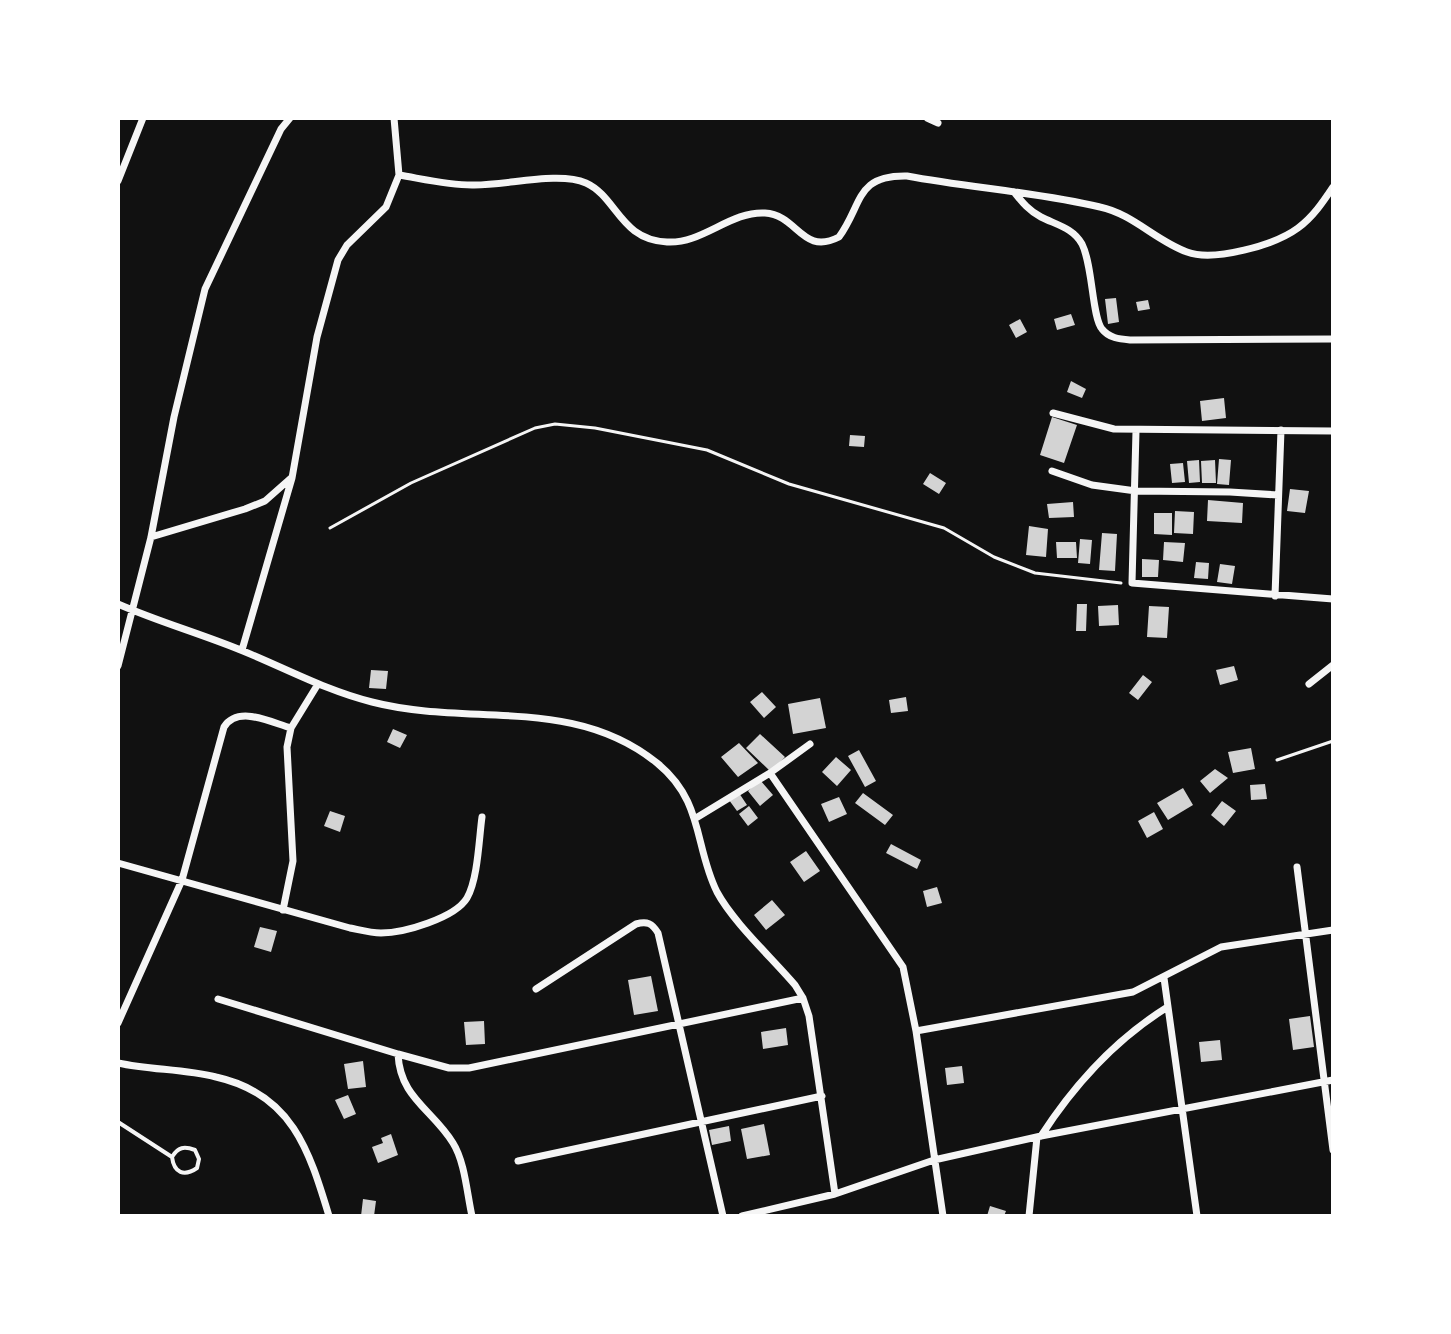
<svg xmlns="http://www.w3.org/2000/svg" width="1451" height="1334" font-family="'Source Serif 4',serif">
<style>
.building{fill:#d3d3d3}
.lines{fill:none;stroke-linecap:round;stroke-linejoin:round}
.path{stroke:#f5f5f5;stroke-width:3}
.service{stroke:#f5f5f5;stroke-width:4}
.minor{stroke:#f5f5f5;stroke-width:7}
</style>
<rect width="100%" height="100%" fill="#111"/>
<!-- building -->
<path class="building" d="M1116,298L1119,322L1108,324L1105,299Z
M1148,300L1150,309L1138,311L1136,302Z
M1071,314L1075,325L1057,330L1054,319Z
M1020,319L1027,332L1016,338L1009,325Z
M1071,381L1086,389L1082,398L1067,392Z
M1224,398L1226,418L1202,421L1200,401Z
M1052,417L1077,425L1064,463L1040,455Z
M850,435L865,436L864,447L849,446Z
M1219,459L1231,460L1229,485L1217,484Z
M1199,460L1200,482L1189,483L1187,461Z
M1215,460L1216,483H1202L1201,461Z
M1183,463L1185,482L1172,483L1170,464Z
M930,473L946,483L939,494L923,484Z
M1290,489L1309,491L1305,513L1287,511Z
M1208,500L1243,503L1242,523L1207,521Z
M1073,502L1074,517L1049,518L1047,504Z
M1175,511L1194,512L1193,534L1174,533Z
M1154,513H1172V535L1154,534Z
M1029,526L1048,529L1046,557L1026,555Z
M1102,533L1117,534L1115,571L1099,570Z
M1080,539L1092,540L1090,564L1078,563Z
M1056,542H1076L1077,558H1057Z
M1164,542L1185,543L1183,562L1163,560Z
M1142,559L1159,560L1158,577H1142Z
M1196,562L1209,563L1208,579L1194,578Z
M1220,564L1235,566L1232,584L1217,582Z
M1077,604H1087L1086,631H1076Z
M1118,605L1119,625L1099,626L1098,606Z
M1149,606L1169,607L1167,638L1147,637Z
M1234,666L1238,680L1220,685L1216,670Z
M371,670L388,671L386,689L369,688Z
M1143,675L1152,682L1138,700L1129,693Z
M762,692L776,707L764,718L750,702Z
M906,697L908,711L891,713L889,700Z
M820,698L826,728L793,734L788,704Z
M393,729L407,735L400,748L387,742Z
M760,734L785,757L771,772L746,748Z
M739,743L758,763L738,777L721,757Z
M1251,748L1255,769L1233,773L1228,752Z
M859,750L876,781L865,787L848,756Z
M836,757L851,770L837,786L822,772Z
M1215,769L1228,778L1210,793L1200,781Z
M760,780L773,795L760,806L748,791Z
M1265,784L1267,799L1251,800L1250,785Z
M1183,788L1193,805L1168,820L1157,803Z
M739,793L747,805L737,811L729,800Z
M863,793L893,815L885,825L855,803Z
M839,797L847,814L829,822L821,804Z
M1222,801L1236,811L1224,826L1211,815Z
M749,806L758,818L748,826L739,814Z
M330,811L345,816L340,832L324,826Z
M1154,812L1163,829L1147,838L1138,821Z
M891,844L921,860L917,869L886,853Z
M806,851L820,871L804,882L790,862Z
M937,887L942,903L927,907L923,891Z
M772,900L785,915L766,930L754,915Z
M260,927L277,931L271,952L254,947Z
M651,976L658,1011L634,1015L628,980Z
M1310,1016L1314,1047L1293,1050L1289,1019Z
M484,1021L485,1044L466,1045L464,1022Z
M786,1028L788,1045L763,1049L761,1032Z
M1220,1040L1222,1060L1201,1062L1199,1042Z
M363,1061L366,1087L348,1089L344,1064Z
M962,1066L964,1083L947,1085L945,1068Z
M348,1095L356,1114L344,1119L335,1100Z
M764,1124L770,1155L747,1159L741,1129Z
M729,1126L731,1141L712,1145L709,1130Z
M391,1134L398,1155L378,1163L372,1147L383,1143L381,1138Z
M363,1199L376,1201L374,1216H361Z
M990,1206L1006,1211L1004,1216H987Z"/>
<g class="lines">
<!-- path -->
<path class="path" d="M330,528L411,483L535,428L555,424L595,428L707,450L789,484L944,528L994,557L1035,573L1121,583
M1277,760L1333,741"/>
<!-- service -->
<path class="service" d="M118,1122L172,1157C174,1173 184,1177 197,1168L199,1159L195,1150C184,1146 178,1147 172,1157"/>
<!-- minor -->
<path class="minor" d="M927,118L938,123
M399,175C423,179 448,185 472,185C505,186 558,171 586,183C617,197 620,240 667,242C703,244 730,211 765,213C798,215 802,256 839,237C863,204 855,175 907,176C971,188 1037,192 1100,207C1133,214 1156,241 1187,252C1214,262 1275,245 1298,228C1313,217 1323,202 1333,187
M118,181L143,118
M1014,192C1022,202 1029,211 1041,217C1057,225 1073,228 1082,244C1093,266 1092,318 1102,329C1109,338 1119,339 1130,340L1333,339
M1053,413L1114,429L1333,431
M1136,431L1132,583L1333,599
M1052,471L1092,485L1136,491L1230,492L1278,495
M151,537L245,509L265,501L291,478
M1275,596L1281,430
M118,604C159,622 202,634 243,651C285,668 327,691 372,702C469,727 573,695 657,763C704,801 694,846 717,892C733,922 772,958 795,985L803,998L809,1016L835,1194
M242,650L292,478L317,337L338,260L347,245L386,207L399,175L394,118
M118,666L151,537L174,417L205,289L281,129L290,118
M1309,684L1333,665
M770,773L903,967L916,1031L943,1216
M696,818L770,773L810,744
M118,863L350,928C360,930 371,933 381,933C404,933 455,918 467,898C478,879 479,838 482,817
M1297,867L1333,1150
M283,910L293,861L287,747L291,728L318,684
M1164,978L1197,1216
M536,989L636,924C647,921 652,923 658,933L723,1216
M218,999L398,1054L449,1068H469L803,998
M118,1023L182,880L224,727C238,705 270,722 291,728
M916,1031L1133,992L1221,947L1333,930
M398,1054C400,1098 432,1109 453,1143C465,1162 467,1194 472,1216
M118,1063C150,1070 184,1069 216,1077C292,1094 309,1150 329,1216
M1041,1136C1074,1085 1115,1040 1166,1008
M518,1161L822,1096
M742,1216L835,1194L934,1160L1041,1136L1333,1080
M1029,1216L1037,1137"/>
</g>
<!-- border -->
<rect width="1451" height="1334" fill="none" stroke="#ffffff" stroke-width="240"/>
</svg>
